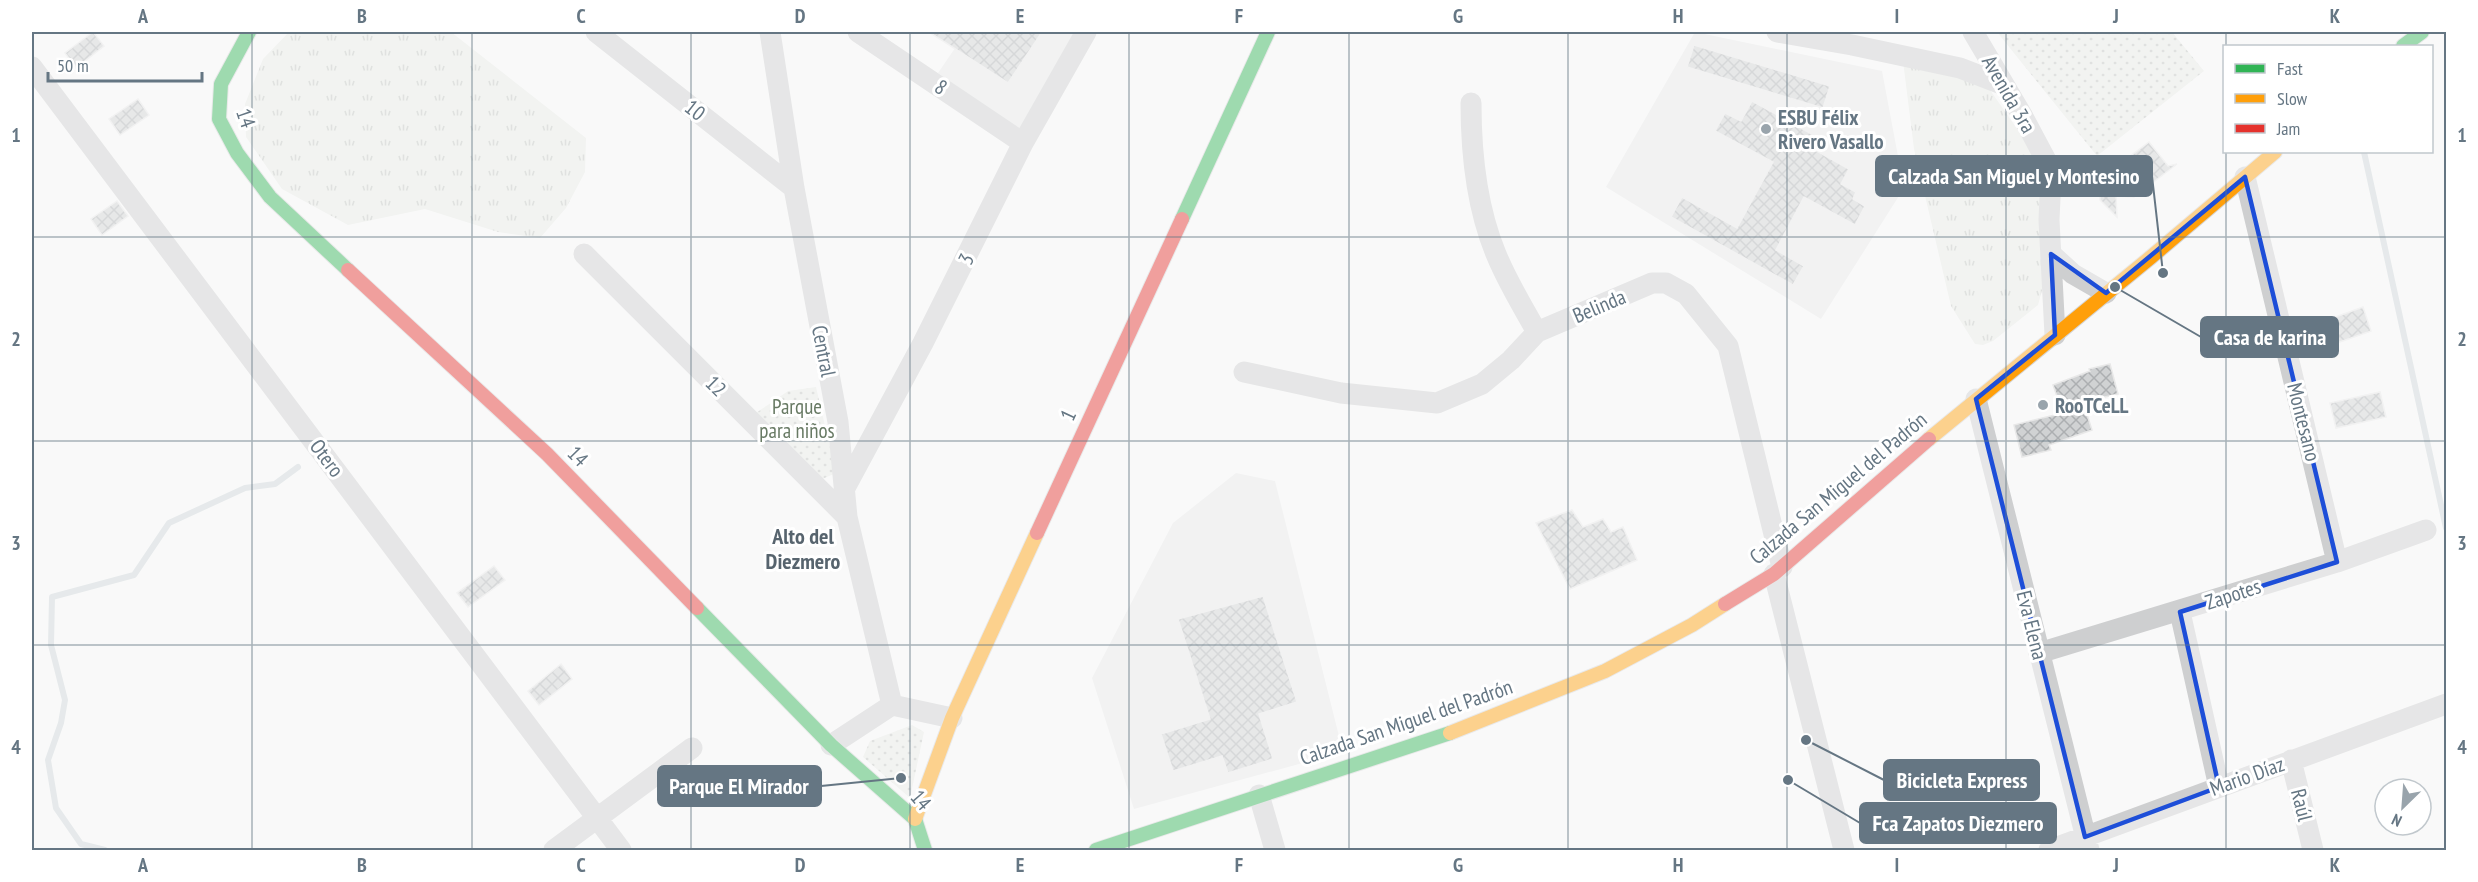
<svg xmlns="http://www.w3.org/2000/svg" width="2478" height="882" font-family="'PT Sans Narrow',sans-serif">
<style>
.built{fill:#e8e9e9}
.grass{fill:url(#grass-tufts)}
.park{fill:url(#park-dots)}
.lines{fill:none;stroke-linecap:round;stroke-linejoin:round}
.stream{stroke:#ced6d9;stroke-width:6}
.building{fill:url(#building-cross-hatch);stroke:#e8e8e8;stroke-width:1.5}
.fast-casing{stroke:#d5d6d7;stroke-width:16}
.slow-casing{stroke:#d5d6d7;stroke-width:16}
.jam-casing{stroke:#d5d6d7;stroke-width:16}
.street{stroke:#cecfd0;stroke-width:21}
.fast{stroke:#30b455;stroke-width:14}
.slow{stroke:#ff9f0a;stroke-width:14}
.jam{stroke:#e5322d;stroke-width:14}
.marked{fill:none;stroke:#1d4ed8;stroke-width:4.5;stroke-linejoin:round}
.grid{fill:none;stroke:#657683;stroke-width:1.5;stroke-opacity:0.55}
.poi-dot{fill:#99a4ac;stroke:#fff;stroke-width:2}
.labels{text-anchor:middle;dominant-baseline:central;stroke-width:6;stroke-linejoin:round;paint-order:stroke}
.street-label{font-size:21px;fill:#657683;stroke:#fff}
.poi-label{font-size:21px;font-weight:bold;fill:#657683;stroke:#fff;text-anchor:start}
.park-label{font-size:21px;fill:#687a64;stroke:#fff}
.neighbourhood-label{font-size:22px;font-weight:bold;fill:#57646e;stroke:#fff}
.leader{fill:none;stroke:#657683;stroke-width:2}
.callout-dot{fill:#657683;stroke:#fff;stroke-width:2}
.callout{fill:#657683;stroke:#657683;stroke-width:2}
.callout-label{font-size:22px;text-anchor:middle;font-weight:bold;fill:#fff}
.neatline{fill:none;stroke:#657683;stroke-width:2}
.grid-label{font-size:20px;text-anchor:middle;font-weight:bold;fill:#657683}
</style>
<defs>
<pattern id="grass-tufts" width="24" height="20" patternUnits="userSpaceOnUse" patternTransform="scale(1.5)"><rect width="24" height="20" fill="#e8ebe6"/><path d="M3 7l-1-3M5 7V3M7 7l1-3M15 17l-1-3M17 17v-4M19 17l1-3" fill="none" stroke="#c0c3c0"/></pattern>
<pattern id="park-dots" width="8" height="8" patternUnits="userSpaceOnUse" patternTransform="scale(1.5)"><rect width="8" height="8" fill="#e8ebe6"/><path d="M2 2h.1M6 6h.1" fill="none" stroke="#c0c3c0" stroke-width="1.8" stroke-linecap="round"/></pattern>
<pattern id="building-cross-hatch" width="8" height="8" patternUnits="userSpaceOnUse" patternTransform="scale(1.5)"><rect width="8" height="8" fill="#d0d2d3"/><path d="M0 0l8 8M0 8l8-8" fill="none" stroke="#acafb1"/></pattern>
</defs>
<rect width="100%" height="100%" fill="#f9f9f9"/>
<!-- built -->
<path class="built" d="M966,32H1076L1023,133L938,73Z
M1695,32L1882,71L1904,188L1821,319L1606,187Z
M1236,473L1275,481L1343,752L1134,809L1092,678L1173,523Z"/>
<!-- grass -->
<path class="grass" d="M289,32H451L586,138L585,172L566,208L540,238L498,232L425,209L348,225L282,189L246,137L245,104L263,59Z
M1903,61L1983,80L2043,166L2046,276L2038,305L1993,341L1983,345L1975,344L1951,306L1914,149Z"/>
<!-- park -->
<path class="park" d="M1997,32H2172L2204,71L2097,156Z
M816,387L836,473L820,480L756,413L788,391Z
M912,725L924,732L910,798L863,757L870,741Z"/>
<g class="lines">
<!-- stream -->
<path class="stream" d="M2364,152L2446,528
M105,850L81,844L56,808L48,760L61,723L65,700L51,645L52,597L134,575L169,523L245,488L275,484L298,467"/>
</g>
<!-- building -->
<path class="building" d="M93,32L104,46L76,68L65,53Z
M929,32H1042L1008,83Z
M1694,45L1830,86L1823,108L1687,67Z
M138,99L149,115L120,135L109,119Z
M1752,101L1819,138L1813,149L1849,169L1841,184L1856,192L1853,199L1865,206L1855,225L1804,197L1776,250L1804,266L1793,285L1671,217L1682,197L1737,228L1773,162L1715,131L1725,113L1741,121Z
M2149,142L2168,166L2177,164L2134,197L2116,196L2117,217L2100,200V195L2074,193L2073,190L2104,182L2115,166L2116,179L2141,173L2129,157Z
M117,201L128,216L102,235L91,219Z
M2363,307L2371,331L2317,350L2308,327Z
M2110,364L2118,394L2083,402L2092,430L2049,445L2051,450L2022,457L2014,425L2063,413L2053,385L2090,371L2089,369Z
M2380,392L2386,417L2336,428L2330,403Z
M1572,510L1583,527L1603,519L1611,532L1623,527L1637,560L1570,589L1536,523Z
M494,566L505,580L468,607L457,593Z
M1263,596L1297,702L1259,714L1273,759L1228,773L1222,756L1173,771L1161,734L1210,719L1178,619Z
M561,664L572,679L539,705L528,691Z"/>
<g class="lines">
<!-- fast casing -->
<g class="fast-casing">
<path id="fast" d="M249,32L221,84L219,119L237,153L270,197L348,270
M2403,46L2422,32
M1182,219L1268,32
M697,608L831,745L915,819L925,850
M1096,850L1450,733"/>
</g>
<!-- slow casing -->
<g class="slow-casing">
<path id="slow" d="M1929,439L2151,257L2275,152
M1450,733L1605,671L1692,625L1725,604
M915,819L952,718L1037,533"/>
</g>
<!-- jam casing -->
<g class="jam-casing">
<path id="jam" d="M348,270L547,454L697,608
M1037,533L1182,219
M1725,604L1774,574L1929,439"/>
</g>
<!-- street -->
<path class="street" d="M596,32L794,188
M770,32L794,188L838,422L847,517L892,705
M858,32L1023,143
M1777,32L1852,45L1960,68L2004,85
M1973,32L2022,115L2048,164L2051,176L2049,220L2055,335
M32,67L621,850
M1471,103C1471,154 1476,206 1496,254C1507,281 1522,306 1537,332
M2245,177L2337,562
M584,254L847,517
M2051,254L2073,274L2106,293
M1244,372L1341,393L1437,403L1482,384L1511,360L1537,332L1652,283H1666L1686,294L1728,346L1782,567
M1976,399L2089,850
M846,486L923,343L1023,143L1086,32
M1774,574L1844,850
M2180,612L2219,787
M2039,653L2337,562L2426,530
M831,745L892,705L952,718
M2291,760L2313,850
M1259,795L1275,850
M554,850L692,748
M2049,850L2446,704"/>
<!-- fast -->
<use href="#fast" class="fast"/>
<!-- slow -->
<use href="#slow" class="slow"/>
<!-- jam -->
<use href="#jam" class="jam"/>
</g>
<!-- marked area -->
<path d="M0 0H2478V882H0ZM2245,177L2337,562L2180,612L2219,787L2085,837L1976,399L2055,335L2051,254L2106,293Z" fill="#f9f9f9" fill-opacity=".55" fill-rule="evenodd"/>
<path class="marked" d="M2245,177L2337,562L2180,612L2219,787L2085,837L1976,399L2055,335L2051,254L2106,293Z"/>
<!-- grid -->
<path class="grid" d="M252,32V850M472,32V850M691,32V850M910,32V850M1129,32V850M1349,32V850M1568,32V850M1787,32V850M2006,32V850M2226,32V46M2226,152V850M32,237H2446M32,441H2446M32,645H2446"/>
<!-- markers -->
<g class="poi-dot">
<circle cx="1766" cy="129" r="6"/>
<circle cx="2043" cy="405" r="6"/>
</g>
<g class="labels">
<!-- street labels -->
<g class="street-label">
<text transform="translate(941 87) rotate(34)">8</text>
<text transform="translate(2009 94) rotate(60)">Avenida 3ra</text>
<text transform="translate(695 110) rotate(38)">10</text>
<text transform="translate(246 118) rotate(71)">14</text>
<text transform="translate(966 259) rotate(-63)">3</text>
<text transform="translate(1599 306) rotate(-23)">Belinda</text>
<text transform="translate(824 351) rotate(79)">Central</text>
<text transform="translate(716 386) rotate(45)">12</text>
<text transform="translate(1068 415) rotate(-65)">1</text>
<text transform="translate(2304 422) rotate(76)">Montesano</text>
<text transform="translate(578 456) rotate(46)">14</text>
<text transform="translate(327 458) rotate(53)">Otero</text>
<text transform="translate(1838 488) rotate(-40)">Calzada San Miguel del Padrón</text>
<text transform="translate(2233 594) rotate(-18)">Zapotes</text>
<text transform="translate(2032 625) rotate(76)">Eva Elena</text>
<text transform="translate(1406 722) rotate(-19)">Calzada San Miguel del Padrón</text>
<text transform="translate(2247 776) rotate(-20)">Mario Díaz</text>
<text transform="translate(921 800) rotate(49)">14</text>
<text transform="translate(2302 805) rotate(76)">Raúl</text>
</g>
<!-- poi labels -->
<g class="poi-label">
<text x="1778" y="117">ESBU Félix<tspan x="1778" dy="24">Rivero Vasallo</tspan></text>
<text x="2055" y="405">RooTCeLL</text>
</g>
<!-- park labels -->
<g class="park-label">
<text x="797" y="406">Parque<tspan x="797" dy="24">para niños</tspan></text>
</g>
<!-- neighbourhood labels -->
<g class="neighbourhood-label">
<text x="803" y="536">Alto del<tspan x="803" dy="25">Diezmero</tspan></text>
</g>
</g>
<!-- callouts -->
<path class="leader" d="M2163 273L2152 176M2115 287L2201 337M1806 740L1884 780M901 778L821 786M1788 780L1860 823"/>
<g class="callout-dot">
<circle cx="2163" cy="273" r="6"/>
<circle cx="2115" cy="287" r="6"/>
<circle cx="1806" cy="740" r="6"/>
<circle cx="901" cy="778" r="6"/>
<circle cx="1788" cy="780" r="6"/>
</g>
<g class="callout">
<rect x="1876" y="156" width="276" height="40" rx="6"/>
<rect x="2201" y="317" width="137" height="40" rx="6"/>
<rect x="1884" y="760" width="155" height="40" rx="6"/>
<rect x="658" y="766" width="163" height="40" rx="6"/>
<rect x="1860" y="803" width="196" height="40" rx="6"/>
</g>
<g class="callout-label">
<text x="2014" y="184">Calzada San Miguel y Montesino</text>
<text x="2270" y="345">Casa de karina</text>
<text x="1962" y="788">Bicicleta Express</text>
<text x="739" y="794">Parque El Mirador</text>
<text x="1958" y="831">Fca Zapatos Diezmero</text>
</g>
<!-- border -->
<rect width="2478" height="882" fill="none" stroke="#ffffff" stroke-width="66"/>
<!-- legend -->
<rect x="2223" y="45" width="210" height="108" fill="#ffffff" stroke="#c1c8cd" stroke-width="1.5"/>
<rect x="2235" y="64" width="30" height="9" fill="#30b455" stroke="#c1c8cd" stroke-width="1.5"/>
<text x="2277" y="75" font-size="18" fill="#657683">Fast</text>
<rect x="2235" y="94" width="30" height="9" fill="#ff9f0a" stroke="#c1c8cd" stroke-width="1.5"/>
<text x="2277" y="105" font-size="18" fill="#657683">Slow</text>
<rect x="2235" y="124" width="30" height="9" fill="#e5322d" stroke="#c1c8cd" stroke-width="1.5"/>
<text x="2277" y="135" font-size="18" fill="#657683">Jam</text>
<!-- north arrow -->
<g transform="translate(2403 807) rotate(205)"><circle r="28" fill="#ffffff" stroke="#c1c8cd" stroke-width="1.5"/>
<path d="M0-4.5L10 22L0 15L-10 22Z" fill="#99a4ac"/>
<text y="-9" font-size="16" font-weight="bold" text-anchor="middle" fill="#657683">N</text>
</g>
<!-- scale -->
<path d="M48 72v9h154v-9" fill="none" stroke="#657683" stroke-width="3"/>
<text x="57" y="72" font-size="18" fill="#657683" stroke="#ffffff" stroke-width="4.5" paint-order="stroke">50 m</text>
<rect x="33" y="33" width="2412" height="816" class="neatline"/>
<g class="grid-label">
<text x="143" y="23">A</text>
<text x="362" y="23">B</text>
<text x="581" y="23">C</text>
<text x="800" y="23">D</text>
<text x="1020" y="23">E</text>
<text x="1239" y="23">F</text>
<text x="1458" y="23">G</text>
<text x="1678" y="23">H</text>
<text x="1897" y="23">I</text>
<text x="2116" y="23">J</text>
<text x="2335" y="23">K</text>
<text x="16" y="142">1</text>
<text x="2462" y="142">1</text>
<text x="16" y="346">2</text>
<text x="2462" y="346">2</text>
<text x="16" y="550">3</text>
<text x="2462" y="550">3</text>
<text x="16" y="754">4</text>
<text x="2462" y="754">4</text>
<text x="143" y="872">A</text>
<text x="362" y="872">B</text>
<text x="581" y="872">C</text>
<text x="800" y="872">D</text>
<text x="1020" y="872">E</text>
<text x="1239" y="872">F</text>
<text x="1458" y="872">G</text>
<text x="1678" y="872">H</text>
<text x="1897" y="872">I</text>
<text x="2116" y="872">J</text>
<text x="2335" y="872">K</text>
</g>
</svg>
